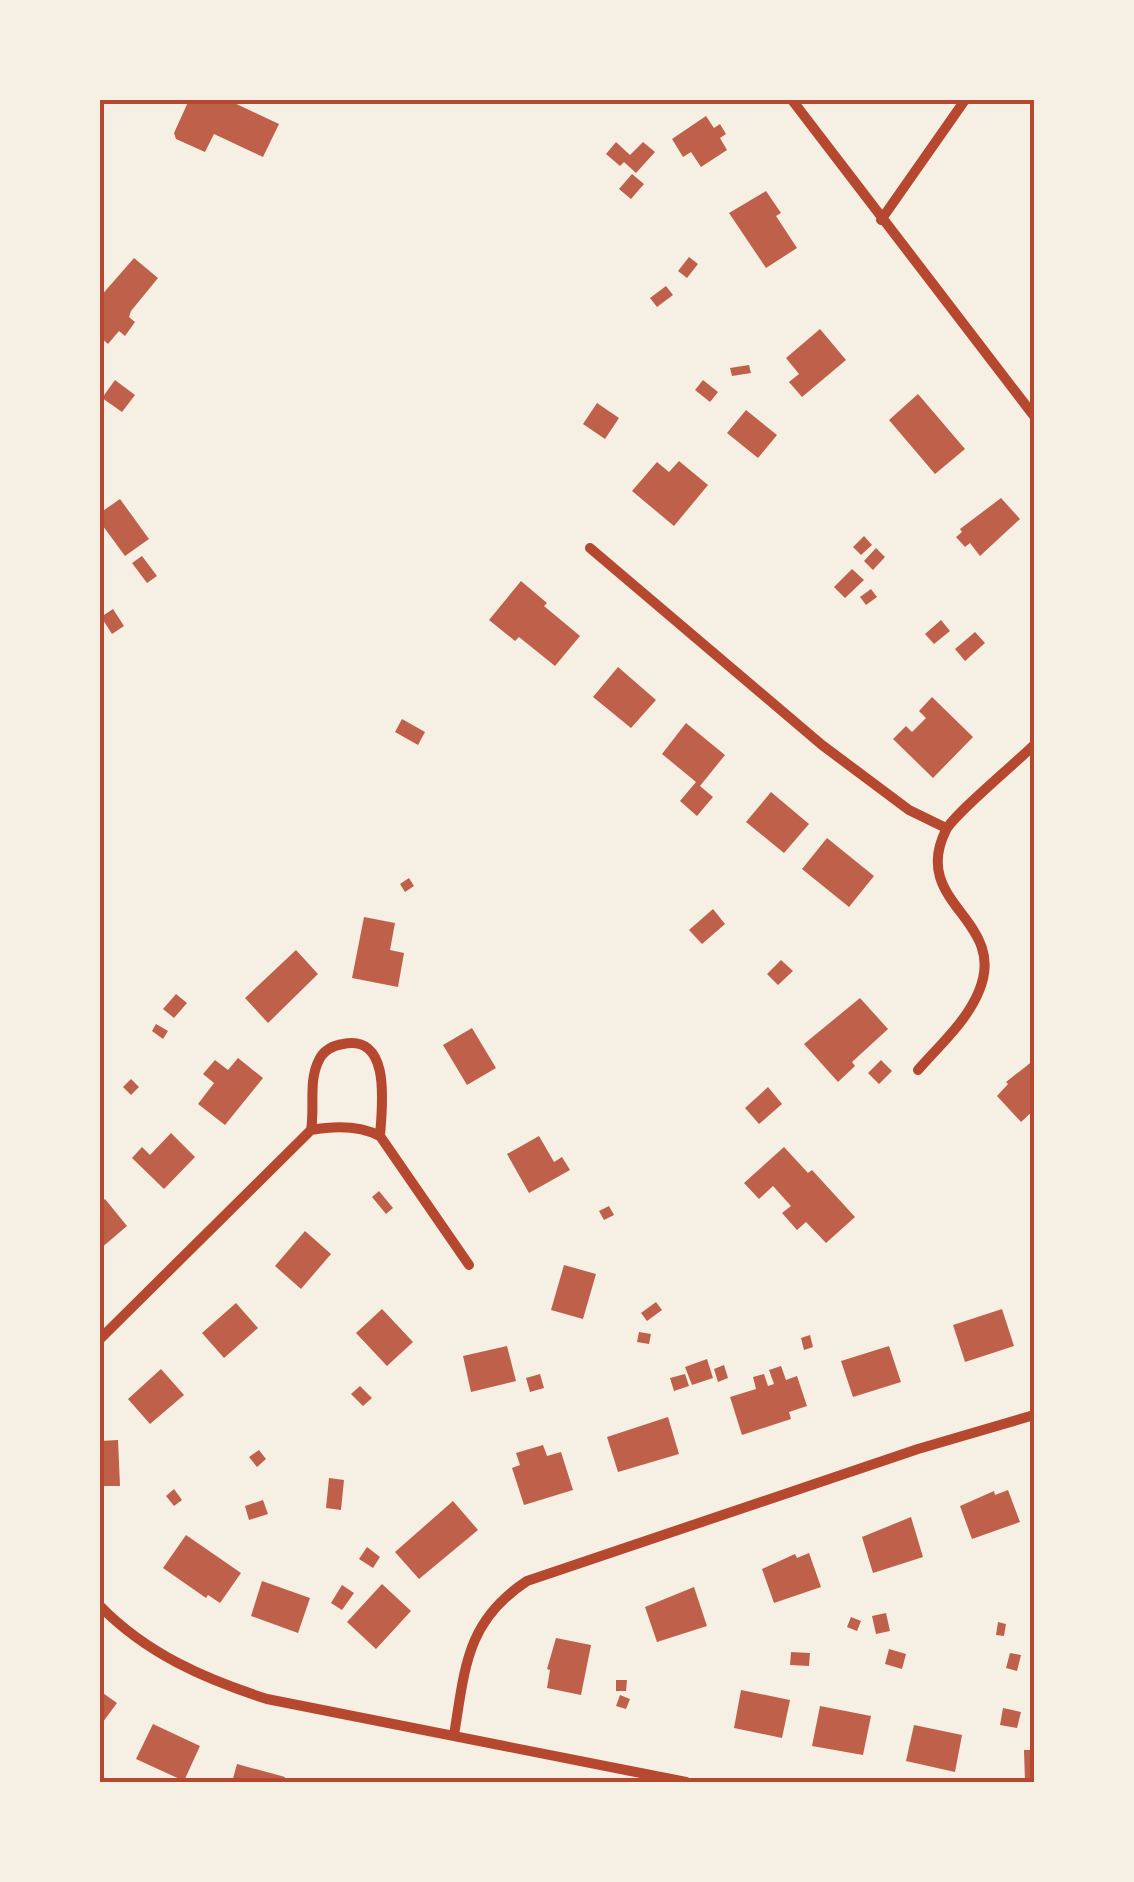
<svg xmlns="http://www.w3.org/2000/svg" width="1134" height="1882" font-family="Mulish,sans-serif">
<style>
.building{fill:#bf614a}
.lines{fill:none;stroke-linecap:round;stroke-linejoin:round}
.minor{stroke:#b5482f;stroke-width:10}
.neatline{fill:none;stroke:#b5482f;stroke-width:4}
</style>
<rect width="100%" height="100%" fill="#f6efe4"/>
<!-- building -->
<path class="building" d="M189,100H228L279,124L263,157L214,134L205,152L176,139L174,133Z
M706,116L714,128L720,124L726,134L720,138L727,150L701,167L691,152L683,157L672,139Z
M616,142L630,155L643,142L655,152L636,173L624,162L620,166L606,154Z
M632,174L644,184L631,199L619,189Z
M766,191L781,213L776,216L797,248L766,268L729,213Z
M689,257L698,264L687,278L678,271Z
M134,258L158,278L131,311L129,317L135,322L125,336L119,331L108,344L100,337V297Z
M666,286L673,295L657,307L650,298Z
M820,329L846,360L802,397L789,382L799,374L786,358Z
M749,365L751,373L732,376L730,368Z
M115,380L135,395L122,412L102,398Z
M703,380L718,392L710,402L695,390Z
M918,394L965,449L935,474L889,420Z
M597,403L619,418L605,439L583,424Z
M746,410L777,435L758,458L727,433Z
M679,461L708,485L674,526L632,491L657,462L669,472Z
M1001,498L1020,519L980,556L970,543L965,547L956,537L962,532L960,529Z
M120,499L149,539L125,556L100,522V513Z
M864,536L872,545L861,555L853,547Z
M876,548L885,557L873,570L864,561Z
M142,556L157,576L147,583L132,563Z
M852,569L864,580L845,598L834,587Z
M521,581L547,603L544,606L580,636L555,666L519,637L515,641L489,620Z
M871,589L877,597L866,605L860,597Z
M113,609L124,626L112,634L101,617Z
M941,620L950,631L934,644L925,634Z
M975,632L985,643L965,661L955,649Z
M618,667L656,700L631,728L593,697Z
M932,697L973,737L933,778L893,739L906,726L912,732L926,718L919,711Z
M402,719L425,732L418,745L395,732Z
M686,723L725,755L700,786L713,797L697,816L680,801L696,782L662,754Z
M771,792L809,824L784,853L746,822Z
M827,838L874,876L849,907L802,869Z
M409,878L414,886L405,892L400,884Z
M713,909L725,924L702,944L689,930Z
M364,917L395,923L390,950L404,953L398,987L352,978Z
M296,950L318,974L268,1023L245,998Z
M781,960L793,971L778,985L767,974Z
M176,994L187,1003L174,1018L163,1009Z
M860,998L888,1029L852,1062L855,1066L838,1082L804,1044Z
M156,1024L168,1031L163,1039L152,1031Z
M472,1028L496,1068L467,1085L443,1045Z
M238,1058L263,1078L225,1125L198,1104L214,1083L203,1074L215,1060L228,1070Z
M881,1060L892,1071L879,1084L868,1073Z
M1034,1060V1110L1021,1122L997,1096L1008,1084L1006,1082Z
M131,1079L139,1087L131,1095L123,1087Z
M768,1087L782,1104L759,1124L745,1108Z
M171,1133L195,1157L164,1189L132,1158L142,1147L150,1155Z
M539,1136L554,1162L562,1157L570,1170L529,1193L507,1154Z
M784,1147L808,1173L812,1170L855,1217L826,1243L806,1222L797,1230L782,1213L791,1206L773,1186L759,1199L744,1183Z
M379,1191L393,1208L386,1214L372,1197Z
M105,1199L127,1226L100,1249V1203Z
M609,1206L614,1215L604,1220L599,1211Z
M305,1231L331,1254L301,1289L275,1266Z
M564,1265L596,1274L583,1319L551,1310Z
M656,1302L662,1310L647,1321L641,1313Z
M236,1303L258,1328L224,1358L202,1333Z
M382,1309L413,1342L387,1366L356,1333Z
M1002,1309L1014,1346L965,1362L953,1325Z
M639,1332L651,1334L649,1344L637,1342Z
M810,1335L813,1347L804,1350L801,1338Z
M507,1346L516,1381L471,1392L463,1356Z
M889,1346L901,1382L853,1397L841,1361Z
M707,1359L713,1378L692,1385L685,1367Z
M724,1365L728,1378L718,1382L714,1369Z
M781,1366L786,1380L797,1376L807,1406L789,1412L791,1419L742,1435L730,1397L756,1389L753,1377L764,1374L768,1386L774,1384L769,1370Z
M161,1369L184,1395L150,1424L128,1399Z
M540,1374L544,1388L530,1392L526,1378Z
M685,1374L689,1386L674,1391L670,1378Z
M360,1386L372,1398L363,1406L351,1394Z
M668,1417L679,1454L618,1472L607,1437Z
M118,1440L120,1486H100V1441Z
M543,1445L547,1456L561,1452L573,1490L524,1505L512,1468L520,1465L516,1453Z
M259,1450L266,1459L257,1467L249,1457Z
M329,1478L344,1480L341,1510L326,1508Z
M174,1489L182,1500L174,1506L166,1496Z
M1008,1490L1020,1522L972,1539L960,1506L994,1491L995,1495Z
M263,1500L268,1514L249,1520L245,1506Z
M453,1501L478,1530L419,1579L395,1552Z
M911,1517L923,1557L873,1573L862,1537Z
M186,1535L241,1573L220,1603L208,1595L206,1598L163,1568Z
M367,1547L380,1557L373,1568L359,1559Z
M809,1553L821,1587L774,1603L762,1569L795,1554L797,1558Z
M262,1581L310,1598L298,1633L251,1616Z
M382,1584L411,1611L376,1649L347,1622Z
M342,1585L354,1593L342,1610L331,1603Z
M694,1587L707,1626L657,1642L645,1607Z
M886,1613L890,1631L876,1634L872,1616Z
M851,1617L861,1621L857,1631L847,1627Z
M998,1622L1006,1624L1004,1636L996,1635Z
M556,1638L591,1645L581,1695L547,1688L550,1670L547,1669Z
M889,1649L906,1654L902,1669L885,1664Z
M791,1652L810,1653L809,1666L790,1665Z
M1010,1653L1021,1655L1017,1671L1006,1668Z
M616,1680H627L626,1691H616Z
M741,1690L790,1700L782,1738L734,1728Z
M100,1691L117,1703L100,1726Z
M620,1695L630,1699L626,1709L616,1706Z
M820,1706L871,1716L863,1755L812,1746Z
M1003,1708L1021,1712L1017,1728L1000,1725Z
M153,1724L200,1746L184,1781L136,1759Z
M914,1725L962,1735L955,1772L906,1761Z
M1024,1750H1034V1782H1025Z
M237,1764L285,1777L284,1782H232Z"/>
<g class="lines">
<!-- minor -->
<path class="minor" d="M792,100L1034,416
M881,220L965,100
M590,548L822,745L909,810L946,828
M918,1070C939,1046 967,1021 979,991C1009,919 909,904 946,830C954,814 1017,762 1034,745
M311,1130C315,1108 308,1081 319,1060C323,1051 333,1045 343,1044C392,1034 382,1107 380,1136
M100,1339L311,1130C333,1126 359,1125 380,1136L469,1265
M100,1606C147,1654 205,1679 267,1699L686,1782
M454,1735C465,1668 466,1621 527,1581L918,1449L1034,1415"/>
</g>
<!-- border -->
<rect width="1134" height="1882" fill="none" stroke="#f6efe4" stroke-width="205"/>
<rect x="102" y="102" width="930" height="1678" class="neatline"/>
</svg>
